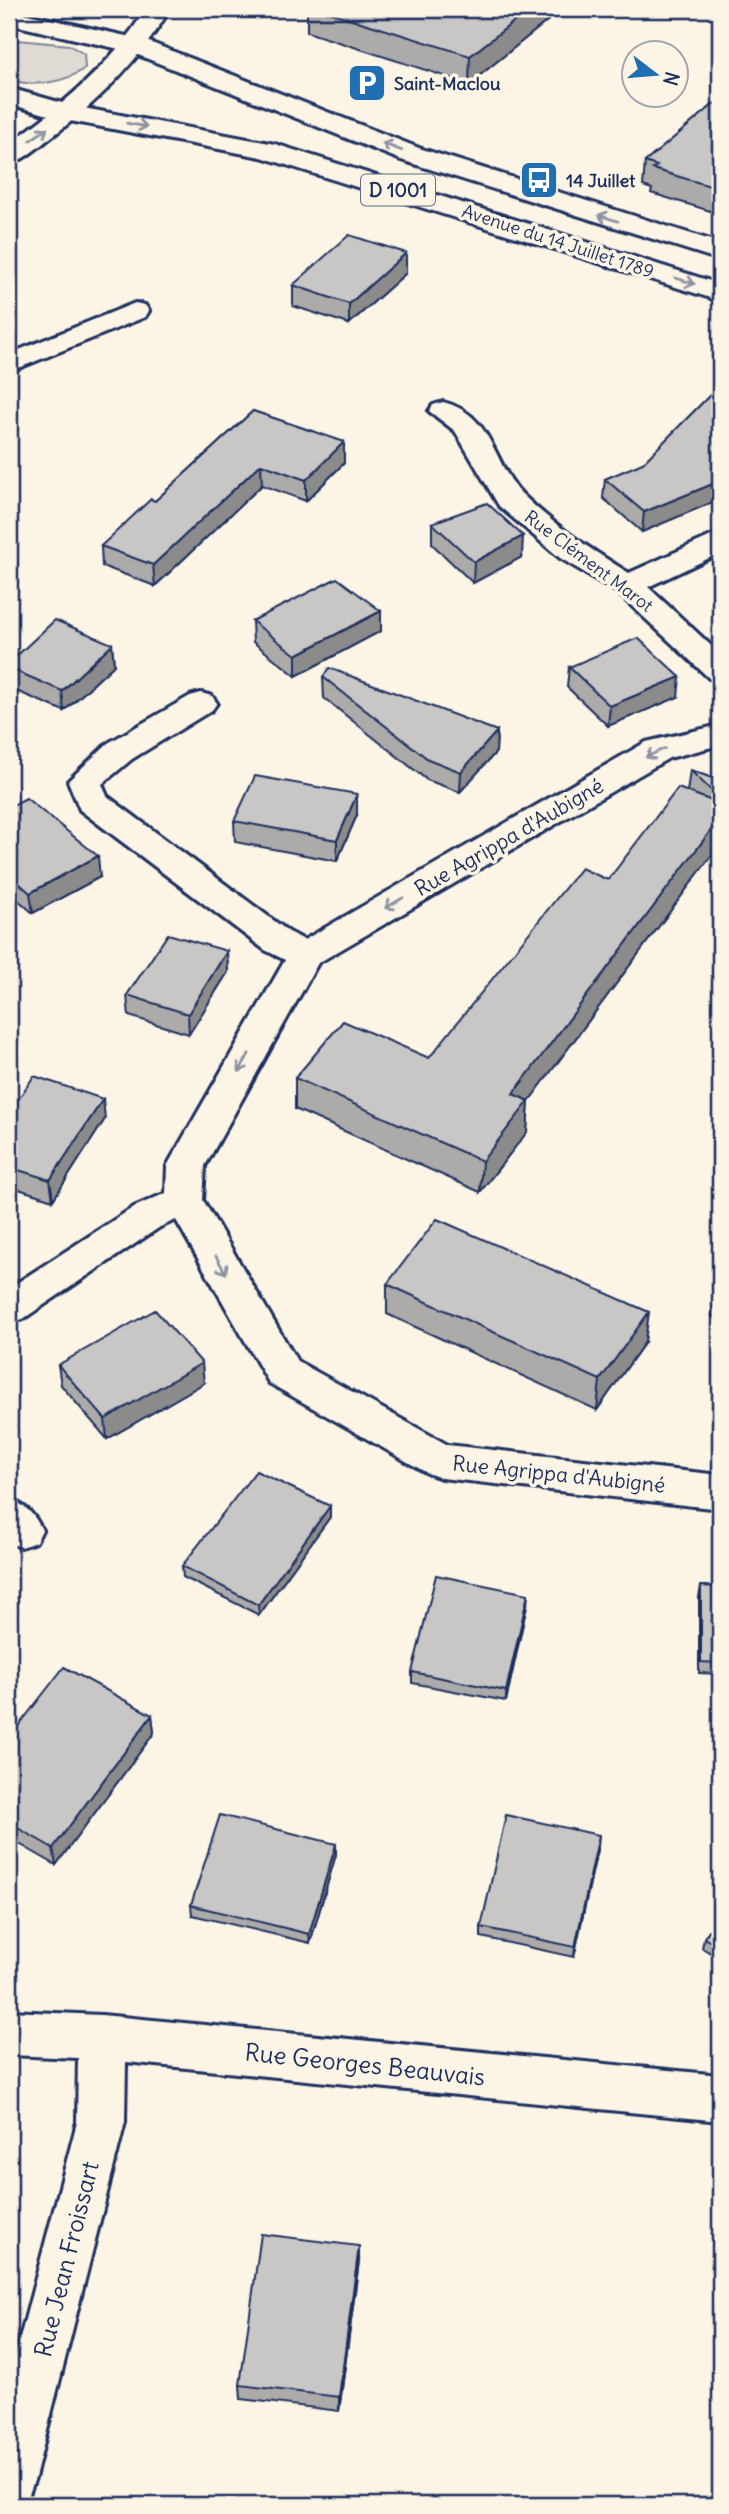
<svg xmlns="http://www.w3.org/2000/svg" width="729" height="2514" font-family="Delius,sans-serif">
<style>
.green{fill:#dfdbd4;stroke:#7d8599;stroke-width:2}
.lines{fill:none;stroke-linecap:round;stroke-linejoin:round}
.minor-casing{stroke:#1b2f5e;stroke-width:6}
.major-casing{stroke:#1b2f5e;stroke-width:6}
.minor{fill:#fcf5e5;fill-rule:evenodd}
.major{fill:#fcf5e5;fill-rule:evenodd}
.wall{fill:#acabaa;stroke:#1b2f5e;stroke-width:2}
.shaded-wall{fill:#8c8b8b;stroke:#1b2f5e;stroke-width:2}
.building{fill:#c8c7c6;stroke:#1b2f5e;stroke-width:2}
.oneway{stroke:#8c92a2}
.labels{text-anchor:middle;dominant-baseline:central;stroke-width:7;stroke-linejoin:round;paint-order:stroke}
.far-poi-label{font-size:18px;font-weight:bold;fill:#1b2f5e;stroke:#fcf5e5;text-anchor:start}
.far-street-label{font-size:18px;fill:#1b2f5e;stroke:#fcf5e5}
.shield{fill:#fcf5e5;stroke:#5e6a86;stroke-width:2}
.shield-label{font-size:19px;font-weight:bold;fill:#1b2f5e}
.street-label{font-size:21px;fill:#1b2f5e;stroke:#fcf5e5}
.near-street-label{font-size:24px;fill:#1b2f5e;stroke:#fcf5e5}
</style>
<rect width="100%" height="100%" fill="#fcf5e5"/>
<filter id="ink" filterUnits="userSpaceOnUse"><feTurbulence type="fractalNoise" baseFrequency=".0143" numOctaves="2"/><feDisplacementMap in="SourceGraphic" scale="14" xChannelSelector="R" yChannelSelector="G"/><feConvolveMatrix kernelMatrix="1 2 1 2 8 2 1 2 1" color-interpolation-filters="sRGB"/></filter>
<g filter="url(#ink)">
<!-- green -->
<path class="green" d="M18,40L69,45L84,54L85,68C66,83 32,88 9,79V43Z"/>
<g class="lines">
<!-- minor casing -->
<g class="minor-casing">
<path id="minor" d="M9,9H28L18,20L9,22Z
M146,9H170C139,61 98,102 50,138C37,148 24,160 9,164V144C62,106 111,65 146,9Z
M135,303L145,305L149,311L145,317L9,372V354Z
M443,402C495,415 492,466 525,497C556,527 592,550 629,573L720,532V553L648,587L720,654V681L709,678L617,592L560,558L499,506L455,431L429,411L433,405Z
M201,693L212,696L217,703L212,710L132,759L102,784L107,796L289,932L304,940L646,742L720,725V745L669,758L318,963L205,1166L203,1200L297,1361L448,1445L720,1475V1509L441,1478L427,1473L269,1383L176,1220L160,1227L23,1319L9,1323V1288L134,1207L166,1193L167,1166L285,960L265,950L80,810L68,781L108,743L190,696Z
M9,1499C26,1505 34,1514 42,1530L36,1542L21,1547L9,1543Z
M9,2011L102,2015L720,2075V2121L126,2062L125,2122L35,2478L28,2497L9,2504V2380L77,2122L78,2058L9,2055Z"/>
</g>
<!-- major casing -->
<g class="major-casing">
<path id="major" d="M9,10L144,40L419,148L720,243V260L401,160L128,51L9,24Z
M9,88L73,106L275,144L720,284V301L261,157L70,121L9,104Z"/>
</g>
<!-- minor -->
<use href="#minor" class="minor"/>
<!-- major -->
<use href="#major" class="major"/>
</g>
<!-- wall -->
<path class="wall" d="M307,9H562L469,84L307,32Z
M720,99V214L651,193L652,189L643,186L645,162Z
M406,253V273L349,324L293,306V285Z
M720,385V499L642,532L603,498L605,479L643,463Z
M253,411L344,442V463L306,501L262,485L155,586L102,566L101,546L155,501Z
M432,523L522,557L473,583L432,544Z
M381,611V631L296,676L253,642L252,621Z
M112,644L114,665L64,711L9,688V668Z
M569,667L678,697L608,726L567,687Z
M323,677L497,731L496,752L460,792L427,780L324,698Z
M690,770L720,781V844L529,1101L527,1132L480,1192L295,1109V1078L429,1058L608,880L687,792Z
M9,807L100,877L33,913L9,892Z
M357,815L337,861L235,842L234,821Z
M227,951L228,972L189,1034L129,1016L127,995Z
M9,1113L105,1119L53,1200L9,1186Z
M720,1281V1319L712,1316L716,1288Z
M387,1284L645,1342L597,1410L387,1314Z
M58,1365L204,1383L107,1439L61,1385Z
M330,1506V1517L259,1615L183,1577L182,1566Z
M701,1586L720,1587V1674L699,1673V1597Z
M527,1605L506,1701L412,1683V1672Z
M152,1715L154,1733L56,1865L9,1838V1738Z
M336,1844V1854L310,1943L192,1915L191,1905Z
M598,1845L574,1957L481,1937V1927Z
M720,1914V1958L702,1948L704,1938Z
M359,2261L339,2411L241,2399L240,2385Z
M720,2469V2505H713L714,2489Z"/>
<!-- shaded-wall -->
<path class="shaded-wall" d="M530,9H562L469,84L470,56Z
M406,253V273L349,324V304Z
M344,442V463L306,501V480Z
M261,464L262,485L155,586L153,565Z
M720,481V499L642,532L644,512Z
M523,536L522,557L473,583L474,562Z
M381,611V631L296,676V655Z
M112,644L114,665L64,711L62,691Z
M680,677L678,697L608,726L610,706Z
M497,731L496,752L460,792L461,772Z
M357,794V815L337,861V840Z
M720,818V844L529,1101L527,1132L480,1192L482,1161L513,1094Z
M98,856L100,877L33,913L30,893Z
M227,951L228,972L189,1034L188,1014Z
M103,1099L105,1119L53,1200L50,1180Z
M649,1312L645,1342L597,1410L600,1380Z
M202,1363L204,1383L107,1439L105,1419Z
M330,1506V1517L259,1615L258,1605Z
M528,1594L527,1605L506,1701V1691Z
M152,1715L154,1733L56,1865L53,1848Z
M599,1835L598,1845L574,1957L575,1947Z
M336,1844V1854L310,1943L309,1934Z
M359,2246V2261L339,2411V2397Z"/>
<!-- building -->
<path class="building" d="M319,9H530L470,56Z
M720,99V189L653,169L657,166L645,162Z
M349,235L406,253L349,304L293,285Z
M720,385V481L644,512L605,479L643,463Z
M253,411L344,442L306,480L261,464L153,565L101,546L151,499L155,501Z
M487,503L523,536L474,562L432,523Z
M337,578L381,611L296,655L252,621Z
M55,620L112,644L62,691L9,668V663Z
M638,638L680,677L610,706L569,667Z
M329,668L497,731L461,772L428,759L323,677Z
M690,770L720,781V799Z
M255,776L357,794L337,840L234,821Z
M678,788L720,804V818L513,1094L529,1101L482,1161L295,1078L343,1021L429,1058L581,868L608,880Z
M26,798L98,856L30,893L9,874V807Z
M168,934L227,951L188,1014L127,995Z
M34,1076L103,1099L50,1180L9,1167V1113Z
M437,1219L649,1312L600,1380L387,1284Z
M720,1281V1289L716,1288Z
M155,1310L202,1363L105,1419L58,1365Z
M256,1471L330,1506L258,1605L182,1566Z
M436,1575L528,1594L506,1691L412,1672Z
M701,1586L720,1587V1663L701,1662Z
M64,1667L152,1715L53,1848L9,1823V1738Z
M220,1815L336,1844L309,1934L191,1905Z
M506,1815L599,1835L575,1947L481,1927Z
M720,1914V1947L704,1938Z
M261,2234L359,2246L339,2397L240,2385Z
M720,2472V2505H719Z"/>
<!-- one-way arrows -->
<defs><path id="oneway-shaft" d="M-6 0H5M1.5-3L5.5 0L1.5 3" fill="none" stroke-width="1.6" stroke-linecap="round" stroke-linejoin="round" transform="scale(1.75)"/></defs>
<g class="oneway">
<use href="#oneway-shaft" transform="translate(137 125) rotate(10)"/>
<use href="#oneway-shaft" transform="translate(39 134) rotate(-35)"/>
<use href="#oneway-shaft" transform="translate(392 147) rotate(-159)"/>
<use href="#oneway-shaft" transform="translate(608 218) rotate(-162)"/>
<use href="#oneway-shaft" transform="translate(685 281) rotate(18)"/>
<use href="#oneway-shaft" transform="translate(655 753) rotate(155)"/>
<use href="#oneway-shaft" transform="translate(394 903) rotate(150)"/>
<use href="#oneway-shaft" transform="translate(244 1063) rotate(119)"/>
<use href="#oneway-shaft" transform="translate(221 1265) rotate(60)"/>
</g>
</g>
<!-- icons -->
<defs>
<g id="parking-square" transform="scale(2.0125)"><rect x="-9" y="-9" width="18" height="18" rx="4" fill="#1f6fb2" stroke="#fcf5e5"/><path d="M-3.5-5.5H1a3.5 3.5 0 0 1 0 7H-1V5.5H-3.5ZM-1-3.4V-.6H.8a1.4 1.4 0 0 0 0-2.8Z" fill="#fff"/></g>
<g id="bus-square" transform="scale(2.0125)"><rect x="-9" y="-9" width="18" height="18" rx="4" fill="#1f6fb2" stroke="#fcf5e5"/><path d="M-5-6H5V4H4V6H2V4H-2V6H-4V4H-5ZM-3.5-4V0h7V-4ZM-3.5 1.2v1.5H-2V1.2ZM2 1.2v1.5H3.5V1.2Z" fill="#fff"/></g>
</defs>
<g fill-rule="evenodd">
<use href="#parking-square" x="367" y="83"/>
<use href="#bus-square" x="539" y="180"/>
</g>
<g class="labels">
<!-- far-poi labels -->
<g class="far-poi-label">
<text x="394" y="83">Saint-Maclou</text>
<text x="566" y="180">14 Juillet</text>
</g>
<!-- far-street labels -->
<g class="far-street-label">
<text transform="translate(558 241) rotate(18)">Avenue du 14 Juillet 1789</text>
<text transform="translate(589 561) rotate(37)">Rue Clément Marot</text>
</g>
<!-- shield labels -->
<rect class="shield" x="361" y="174.5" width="74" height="31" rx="5"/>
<g class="shield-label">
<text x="398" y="190">D 1001</text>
</g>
<!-- street labels -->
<g class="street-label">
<text transform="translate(509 837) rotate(-30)">Rue Agrippa d'Aubigné</text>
<text transform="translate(559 1474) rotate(6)">Rue Agrippa d'Aubigné</text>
</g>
<!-- near-street labels -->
<g class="near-street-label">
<text transform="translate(365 2064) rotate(6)">Rue Georges Beauvais</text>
<text transform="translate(66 2259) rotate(-76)">Rue Jean Froissart</text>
</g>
</g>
<!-- margin -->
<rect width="729" height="2514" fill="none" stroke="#fcf5e5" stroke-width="35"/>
<rect x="18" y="18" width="694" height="2479" fill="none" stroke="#1b2f5e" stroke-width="2.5" filter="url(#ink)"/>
<!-- north arrow -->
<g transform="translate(655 74) rotate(106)"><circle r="33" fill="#fcf5e5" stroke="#a2a6af" stroke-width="2"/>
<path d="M0-5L12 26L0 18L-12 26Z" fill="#1f6fb2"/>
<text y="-10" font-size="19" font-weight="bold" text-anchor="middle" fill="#1b2f5e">N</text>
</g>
</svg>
